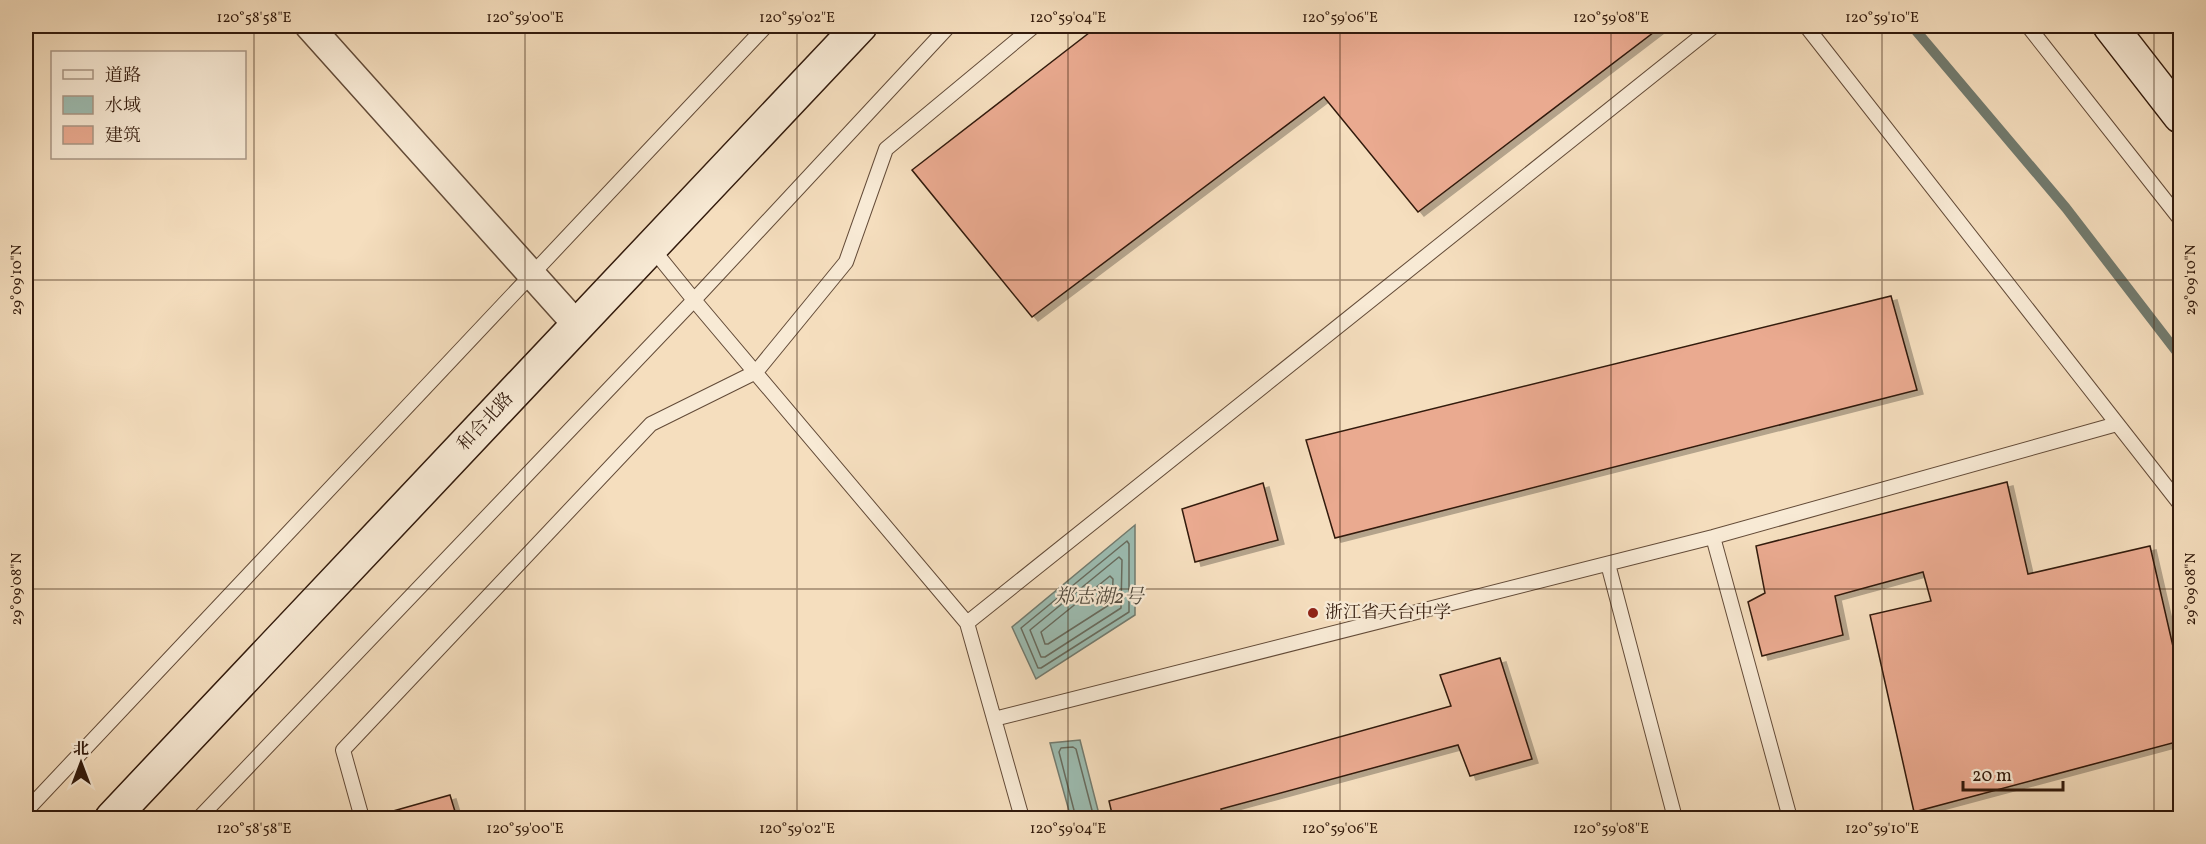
<svg xmlns="http://www.w3.org/2000/svg" width="2206" height="844" font-family="Vollkorn,'Noto Serif SC',serif">
<style>
.water{fill:#9cbcb1;stroke:#727b6f;stroke-width:1.5}
.lines{fill:none;stroke-linecap:round;stroke-linejoin:round}
.shore{stroke:#676b5e;stroke-width:1.5}
.stream{stroke:#727b6f;stroke-width:10}
.building{fill:#eaaa90;stroke:#321a0c;stroke-width:1.5;filter:url(#shadow)}
.lane-casing{stroke:#634b38;stroke-width:16}
.street-casing{stroke:#634b38;stroke-width:30}
.secondary-casing{stroke:#321a0c;stroke-width:36}
.lane{stroke:#f8ead5;stroke-width:14}
.street{stroke:#f8ead5;stroke-width:27}
.secondary{stroke:#f8ead5;stroke-width:33}
.ticks{fill:none;stroke:#321a0c;stroke-width:1.5;stroke-opacity:0.45}
.poi-dot{fill:#8f2418;stroke:#f8ead5;stroke-width:2}
.labels{text-anchor:middle;dominant-baseline:central;stroke-width:4.5;stroke-linejoin:round;paint-order:stroke}
.street-label{font-size:18px;fill:#321a0c;stroke:#f8ead5}
.poi-label{font-size:18px;fill:#321a0c;stroke:#f8ead5;text-anchor:start}
.water-label{font-size:20px;font-style:italic;fill:#524b3e;stroke:#f8ead5}
.neatline{fill:none;stroke:#321a0c;stroke-width:2}
.ticks-label{font-size:15px;text-anchor:middle;fill:#321a0c}
</style>
<defs>
<filter id="shadow"><feDropShadow dx="6" dy="4" stdDeviation="0" flood-color="#0004"/></filter>
</defs>
<rect width="100%" height="100%" fill="#f5debe"/>
<filter id="stains"><feTurbulence type="fractalNoise" baseFrequency=".00333" numOctaves="4"/><feColorMatrix values="0 0 0 0 .2 0 0 0 0 .09 0 0 0 0 .02 0 0 0 .5 -.17"/></filter>
<radialGradient id="worn" r=".72"><stop offset=".6" stop-color="#630" stop-opacity="0"/><stop offset="1" stop-color="#630" stop-opacity=".3"/></radialGradient>
<!-- water -->
<path class="water" d="M1135,525V615L1036,679L1012,627Z
M1080,740L1100,818H1071L1050,743Z"/>
<g class="lines">
<!-- shore -->
<path class="shore" d="M1127,541L1129,544V612L1041,668H1038L1021,628Z
M1119,557L1122,560L1121,608L1045,657H1041L1030,630Z
M1110,576L1113,579L1112,603L1048,644H1045L1041,632Z
M1076,818L1059,752L1061,748L1073,747L1076,749L1094,818"/>
<!-- stream -->
<path class="stream" d="M1912,26L2066,208L2180,356"/>
</g>
<!-- building -->
<path class="building" d="M1098,26H1662L1418,212L1324,97L1032,317L912,170Z
M1891,296L1917,390L1335,538L1306,440Z
M2007,482L2028,574L2150,546L2180,677V741L1914,812L1870,615L1931,601L1923,572L1835,596L1843,635L1762,656L1748,602L1765,593L1756,546Z
M1263,483L1278,540L1195,562L1182,509Z
M1500,658L1532,759L1470,776L1458,745L1221,809L1224,818H1113L1109,801L1451,706L1440,675Z
M450,795L457,818H388L386,813Z"/>
<g class="lines">
<!-- lane casing -->
<g class="lane-casing">
<path id="lane" d="M1806,26L2180,504
M2028,26L2180,219
M651,247L694,300L967,623L1022,818
M1713,537L1790,818
M1608,564L1675,818
M967,623L1714,26
M994,719L1713,537L2117,424
M26,811L766,26
M199,818L694,300L949,26
M362,818L343,750L651,424L756,372L846,262L886,149L1034,26"/>
</g>
<!-- street casing -->
<g class="street-casing">
<path id="street" d="M309,26L577,325"/>
</g>
<!-- secondary casing -->
<g class="secondary-casing">
<path id="secondary" d="M2110,26L2180,116
M112,818L860,26"/>
</g>
<!-- lane -->
<use href="#lane" class="lane"/>
<!-- street -->
<use href="#street" class="street"/>
<!-- secondary -->
<use href="#secondary" class="secondary"/>
</g>
<!-- ticks -->
<path class="ticks" d="M254,26V818M525,26V818M797,26V818M1068,26V818M1340,26V818M1611,26V818M1882,26V818M2154,26V818M26,280H2180M26,589H2180"/>
<!-- markers -->
<circle class="poi-dot" cx="1313" cy="613" r="6"/>
<g class="labels">
<!-- street labels -->
<g class="street-label">
<text transform="translate(486 422) rotate(-47)">和合北路</text>
</g>
<!-- poi labels -->
<g class="poi-label">
<text x="1325" y="613">浙江省天台中学</text>
</g>
<!-- water labels -->
<g class="water-label">
<text x="1099" y="598">郑志湖2号</text>
</g>
</g>
<!-- margin -->
<rect width="2206" height="844" fill="none" stroke="#f5debe" stroke-width="66"/>
<!-- legend -->
<rect x="51" y="51" width="195" height="108" fill="#f8ead5" stroke="#a99785" stroke-width="1.5"/>
<rect x="63" y="70" width="30" height="9" fill="#f8ead5" stroke="#a99785" stroke-width="1.5"/>
<text x="105" y="81" font-size="18" fill="#321a0c">道路</text>
<rect x="63" y="96" width="30" height="18" fill="#9cbcb1" stroke="#a99785" stroke-width="1.5"/>
<text x="105" y="111" font-size="18" fill="#321a0c">水域</text>
<rect x="63" y="126" width="30" height="18" fill="#eaaa90" stroke="#a99785" stroke-width="1.5"/>
<text x="105" y="141" font-size="18" fill="#321a0c">建筑</text>
<!-- north arrow -->
<g transform="translate(81 763)" stroke="#f8ead5" stroke-width="4.5" paint-order="stroke">
<path d="M0-4.5L10 22L0 15L-10 22Z" fill="#321a0c"/>
<text y="-9" font-size="16" font-weight="bold" text-anchor="middle" fill="#321a0c">北</text>
</g>
<!-- scale -->
<path d="M1963 781v9h100v-9" fill="none" stroke="#321a0c" stroke-width="3"/>
<text x="1972" y="781" font-size="18" fill="#321a0c" stroke="#f8ead5" stroke-width="4.5" paint-order="stroke">20 m</text>
<rect x="33" y="33" width="2140" height="778" class="neatline"/>
<g class="ticks-label">
<text x="254" y="22">120°58'58"E</text>
<text x="525" y="22">120°59'00"E</text>
<text x="797" y="22">120°59'02"E</text>
<text x="1068" y="22">120°59'04"E</text>
<text x="1340" y="22">120°59'06"E</text>
<text x="1611" y="22">120°59'08"E</text>
<text x="1882" y="22">120°59'10"E</text>
<text transform="translate(16 280) rotate(-90)" y="5">29°09'10"N</text>
<text transform="translate(2190 280) rotate(-90)" y="5">29°09'10"N</text>
<text transform="translate(16 589) rotate(-90)" y="5">29°09'08"N</text>
<text transform="translate(2190 589) rotate(-90)" y="5">29°09'08"N</text>
<text x="254" y="833">120°58'58"E</text>
<text x="525" y="833">120°59'00"E</text>
<text x="797" y="833">120°59'02"E</text>
<text x="1068" y="833">120°59'04"E</text>
<text x="1340" y="833">120°59'06"E</text>
<text x="1611" y="833">120°59'08"E</text>
<text x="1882" y="833">120°59'10"E</text>
</g>
<rect width="100%" height="100%" filter="url(#stains)"/>
<rect width="100%" height="100%" fill="url(#worn)"/>
</svg>
